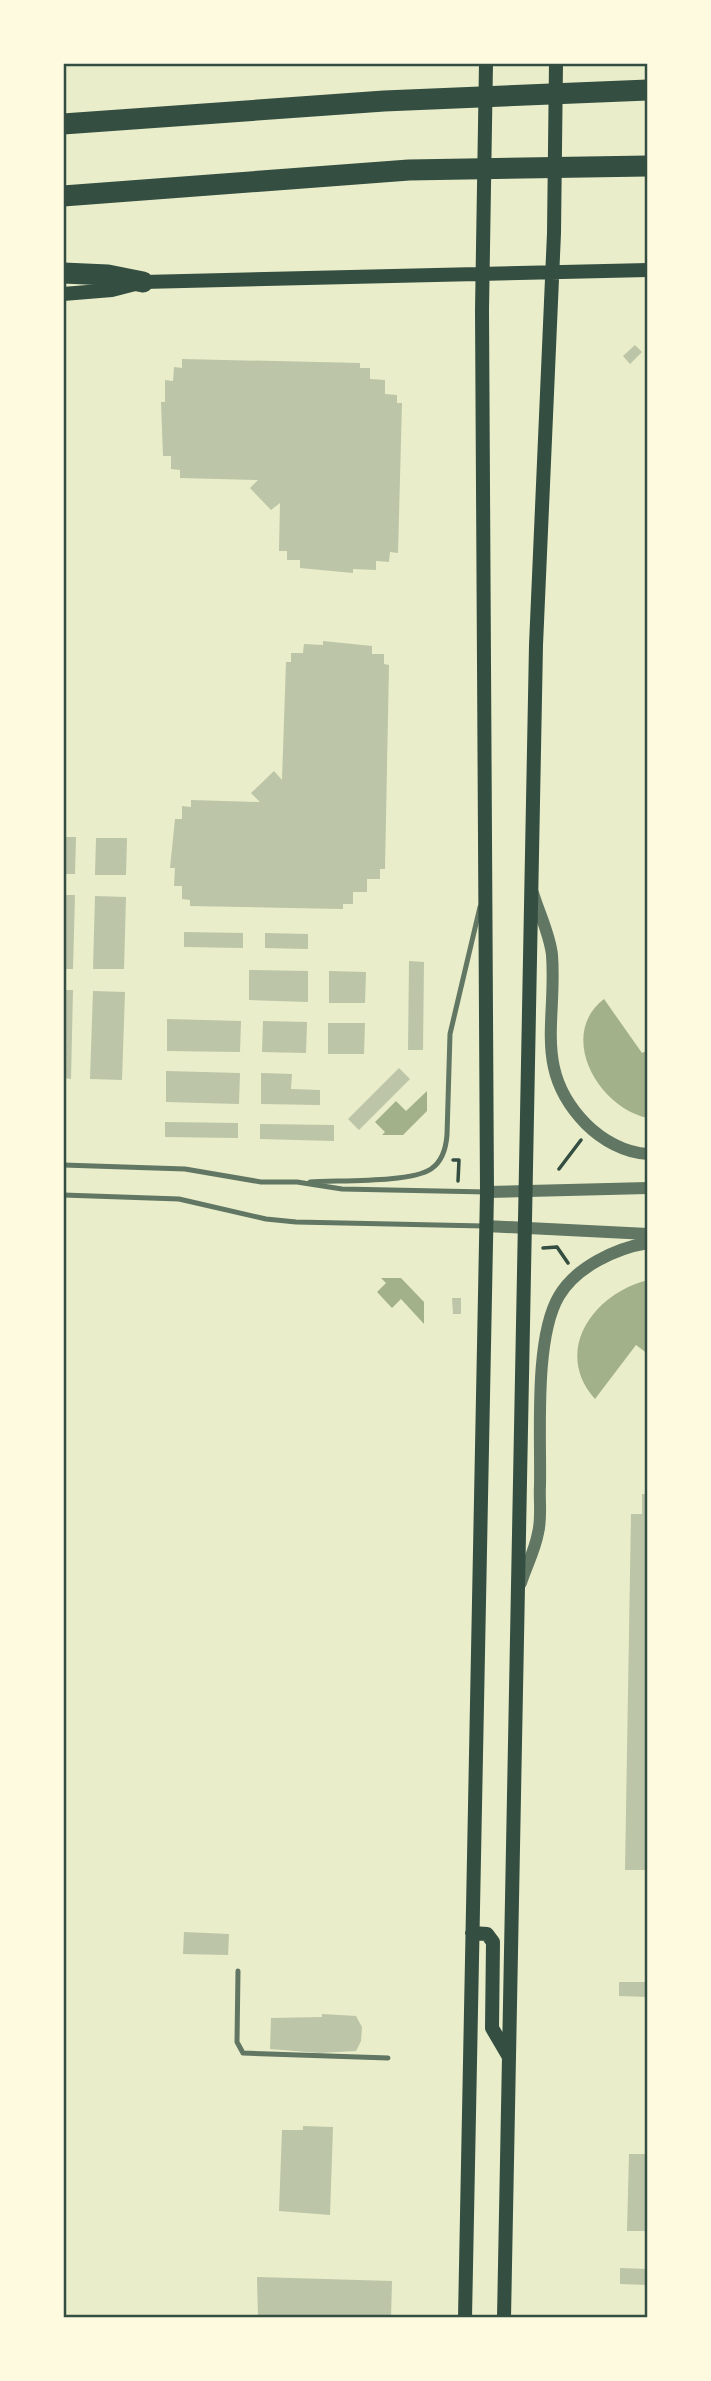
<svg xmlns="http://www.w3.org/2000/svg" width="711" height="2381" font-family="'Fira Sans',sans-serif">
<style>
.water{fill:#a3b18a}
.building{fill:#bcc5a7}
.lines{fill:none;stroke-linecap:round;stroke-linejoin:round}
.path{stroke:#344e41;stroke-width:3.5}
.service{stroke:#617663;stroke-width:5}
.tertiary{stroke:#617663;stroke-width:12}
.secondary{stroke:#344e41;stroke-width:14}
.motorway{stroke:#344e41;stroke-width:21}
.neatline{fill:none;stroke:#344e41;stroke-width:2.5}
</style>
<rect width="100%" height="100%" fill="#e9edc9"/>
<!-- water -->
<path class="water" d="M604,999L642,1053L648,1050V1118C598,1108 557,1035 604,999Z
M427,1091V1111L403,1135H382L385,1132L375,1122L396,1101L406,1111Z
M381,1278H401L424,1302V1324L401,1299L392,1308L377,1292L386,1283Z
M648,1280V1354L636,1345L595,1399C552,1351 594,1293 648,1280Z"/>
<!-- building -->
<path class="building" d="M635,345L642,352L630,364L623,356Z
M182,359L360,363V368H370V379L385,380V394L397,395V403H402L398,553L390,552L389,562L376,561V570L353,569V573L300,568V560H287V551H279L280,503L271,510L250,488L258,480L180,478V470L171,469V456H163L161,402H165V380L173,381L174,367L182,368Z
M323,641L372,646V654H384V664L389,665L385,869H380V879H367V892H353V904H343V909L190,906V900L182,899V886H174L175,868H170L175,819H182V806L191,807V800L260,802L251,793L274,771L282,780L286,662H291V653H303L304,644L323,645Z
M63,837H76L75,874H63Z
M96,838H127L126,875H95Z
M63,895H75L73,969H63Z
M95,896L126,897L124,969H93Z
M184,932L243,933V948L184,947Z
M265,933L308,934V949L265,948Z
M409,961L424,962L423,1050H408Z
M249,970L308,971V1002L249,1000Z
M329,971L366,972L365,1003H329Z
M63,990H73L71,1079L63,1078Z
M93,991L125,992L122,1080L90,1079Z
M167,1019L241,1021L240,1052L167,1051Z
M263,1021L307,1022L306,1053L262,1052Z
M328,1023H365L364,1054H328Z
M399,1068L410,1079L359,1130L348,1119Z
M166,1071L240,1073L239,1104L166,1102Z
M261,1073L292,1074L291,1089L320,1090V1105L261,1104Z
M165,1122L238,1123V1138L165,1137Z
M260,1124L334,1125V1141L260,1139Z
M452,1298H461V1314H453Z
M642,1494H648V1875H645V1870H625L631,1514H642Z
M184,1932L229,1934L228,1955L183,1954Z
M619,1982H648V1997L619,1996Z
M322,2014L356,2016L362,2027L361,2041L356,2051L319,2053L270,2049L271,2018L322,2017Z
M303,2126L333,2127L330,2215L279,2211L282,2130H303Z
M629,2154H648V2241H645V2231H627Z
M620,2268L648,2269V2285L620,2284Z
M257,2277L392,2281L391,2318H258Z"/>
<g class="lines">
<!-- path -->
<path class="path" d="M453,1160H459L458,1181
M559,1169L581,1140
M557,1247L568,1263
M543,1248L557,1247"/>
<!-- service -->
<path class="service" d="M63,1165L185,1169L261,1182H297L342,1189L487,1192
M310,1182C338,1180 410,1183 431,1169C443,1161 446,1148 447,1135L450,1034L480,907
M63,1195L179,1199L266,1219L296,1222L484,1226
M238,1971L237,2042L243,2053L388,2058"/>
<!-- tertiary -->
<path class="tertiary" d="M533,893C539,913 550,935 552,955C557,1021 533,1070 586,1124C602,1140 625,1153 648,1154
M487,1192L648,1188
M486,1226L648,1234
M521,1583C526,1567 535,1550 538,1533C542,1518 539,1500 540,1485C541,1435 534,1338 559,1296C576,1267 616,1248 648,1243"/>
<!-- secondary -->
<path class="secondary" d="M63,294L112,290L143,282L648,270
M472,1933L487,1934L493,1942L492,2028L509,2057
M465,2318L487,1192L482,310L486,63
M504,2318L536,645L554,233L556,63"/>
<!-- motorway -->
<path class="motorway" d="M63,124L384,101L648,90
M63,196L409,170L648,166
M63,273L108,275L143,282"/>
</g>
<!-- border -->
<rect width="711" height="2381" fill="none" stroke="#fefae0" stroke-width="130"/>
<rect x="65" y="65" width="581" height="2251" class="neatline"/>
</svg>
